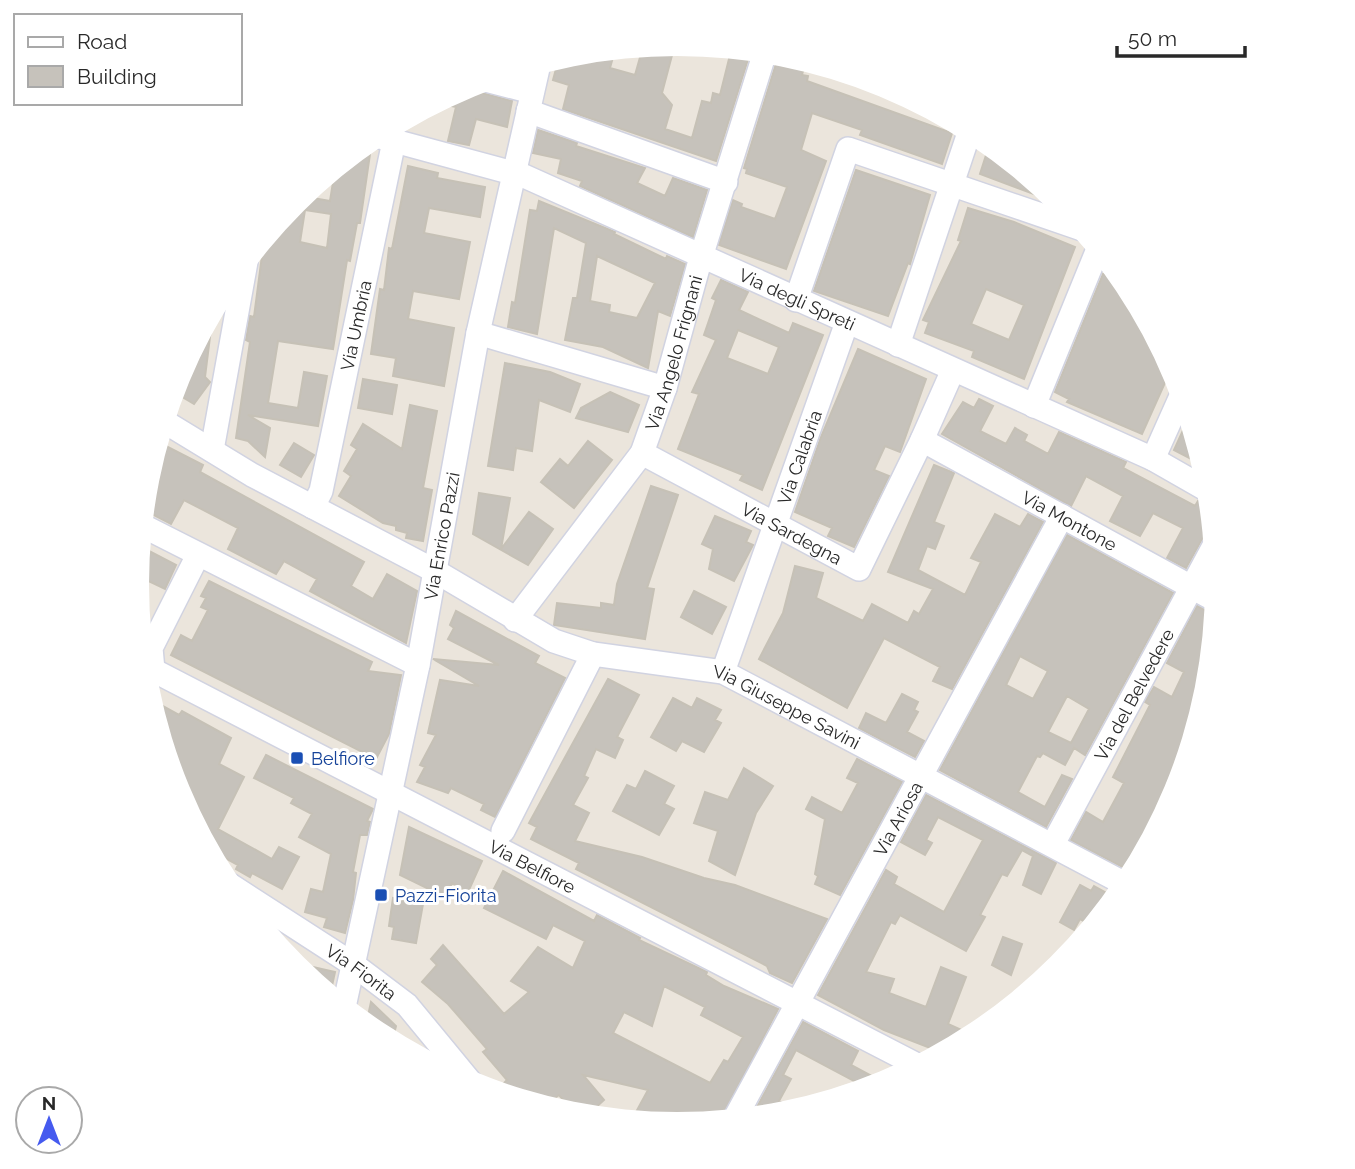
<svg xmlns="http://www.w3.org/2000/svg" width="1355" height="1169" font-family="Raleway,sans-serif">
<style>
.building{fill:#c6c2bb;stroke:#c6c1b6;stroke-width:2;fill-rule:evenodd}
.lines{fill:none;stroke-linecap:round;stroke-linejoin:round}
.minor-casing{stroke:#d1d3e1;stroke-width:26}
.minor{stroke:#fff;stroke-width:23}
.transit-dot{fill:#1a4fb4;stroke:#fff;stroke-width:2.5}
.labels{text-anchor:middle;dominant-baseline:central;stroke-width:6;stroke-linejoin:round;paint-order:stroke}
.street-label{font-size:18px;fill:#292929;stroke:#fff}
.transit-label{font-size:18px;fill:#164399;stroke:#fff;text-anchor:start}
</style>
<rect width="100%" height="100%" fill="#ebe5dc"/>
<!-- building -->
<path class="building" d="M675,44L662,93L672,105L665,129L692,138L702,101L711,103L713,93L720,95L731,51L749,56L716,161L563,109L569,85L553,80L559,58L615,50L610,68L635,75L643,47Z
M779,54L798,59L795,64L804,67L802,75L808,76L807,81L952,133L942,164L860,135L862,130L812,113L801,150L826,161L786,269L719,245L733,200L742,204L741,207L775,219L787,187L746,173L747,169L744,168Z
M473,84L482,93L512,101L507,127L476,119L469,145L448,141L456,107L438,103Z
M538,130L577,143L576,146L645,168L637,183L665,196L673,178L707,190L693,237L580,186L582,181L558,173L561,159L533,153Z
M988,149L1000,153L1061,204L980,174Z
M356,152L370,154L360,223H357L350,261L347,260L333,349L278,341L268,403L298,408L304,372L327,376L318,426L248,415L270,428L265,457L248,441L236,438L250,342L246,340L250,316L254,317L264,240L308,192L307,197L330,201L335,170ZM305,210L331,214L327,248L300,242Z
M408,166L438,173L437,178L485,187L480,217L429,208L424,233L470,242L459,299L413,291L408,319L454,328L444,386L393,376L396,358L371,354L380,289L384,290L389,248L392,249Z
M856,170L930,195L910,264L908,263L888,316L814,291Z
M539,201L615,232L614,234L666,259L667,256L685,264L670,316L658,311L648,368L603,347L565,340L573,298H577L586,243L554,228L537,334L508,327L512,302L515,303L530,210L537,211ZM597,256L655,283L637,318L609,312L610,305L590,301Z
M968,208L1014,222L1075,247L1024,379L972,357L974,351L925,333L929,322L923,320L961,241L958,240ZM986,289L1024,305L1009,340L971,324Z
M1103,274L1127,284L1172,367L1142,434L1067,402L1069,399L1055,392Z
M721,280L748,292L739,310L789,333L793,323L823,335L762,490L740,480L743,475L678,449L699,394L692,392L716,340L704,335L716,300L712,298ZM738,330L779,347L768,374L727,358Z
M213,313L205,377L210,382L194,404L174,392L178,377Z
M858,349L926,379L900,452L885,446L874,470L889,476L854,547L828,536L832,528L795,512L821,437Z
M505,363L550,372L580,384L570,412L539,400L532,451L516,448L513,470L488,466Z
M363,379L397,385L392,414L358,408Z
M610,392L639,405L628,432L576,418L581,408Z
M979,399L993,406L980,431L1006,444L1015,428L1027,435L1024,441L1048,454L1059,432L1126,462L1123,468L1195,506L1198,501L1210,505L1213,532L1202,539L1186,568L1167,558L1183,528L1153,513L1140,536L1110,521L1123,496L1086,476L1071,506L942,434L963,402L974,408Z
M410,405L437,411L423,488L432,490L423,541L406,538L407,533L396,530V526L383,523L339,496L351,476L344,471L357,449L351,445L363,424L402,449Z
M1189,417L1198,445L1203,465L1174,450Z
M588,441L612,460L574,508L541,482L560,459L568,466Z
M158,442L203,465L200,472L364,562L351,586L373,599L387,574L417,591L406,643L310,591L317,579L284,561L276,574L228,549L238,528L184,500L171,524L144,510L147,479Z
M294,443L314,455L301,477L280,465Z
M934,465L954,473L934,522L944,526L935,549L927,546L918,570L965,595L981,562L971,558L995,514L1020,527L1028,514L1043,522L952,689L933,681L940,667L884,638L847,708L759,659L783,613L795,566L823,573L816,598L863,621L872,604L908,623L914,611L919,614L933,589L888,572Z
M651,486L678,495L647,588L654,589L645,639L554,625L557,603L601,608V603L614,605L617,584Z
M479,493L510,498L501,549L529,512L553,529L528,565L473,534Z
M715,516L751,531L746,542L753,545L734,581L709,569L713,549L702,544Z
M1067,535L1173,593L1085,755L1074,748L1065,765L1043,753L1040,757L1037,756L1018,792L1045,807L1062,775L1072,779L1046,827L940,770ZM1020,656L1048,671L1033,699L1006,685ZM1067,696L1089,709L1071,743L1048,732Z
M149,551L176,565L165,589L138,576Z
M209,581L372,662L368,671L401,675L389,734L376,759L171,655L181,635L192,641L208,610L201,607L206,598L201,596Z
M694,591L726,607L712,634L681,617Z
M1197,606L1215,615L1208,690L1177,792L1134,873L1071,840L1086,812L1103,822L1124,783L1113,777L1150,705L1145,702L1154,687L1172,697L1184,672L1167,663Z
M456,611L539,656L535,663L565,678L495,817L481,810L484,804L451,788L448,793L417,782L425,767L420,765L436,735L428,733L440,680L479,686L433,659L499,665L448,639L454,628L450,625Z
M608,679L639,695L617,737L623,740L615,758L596,749L584,776L588,778L573,805L589,813L575,841L642,857L704,878L735,885L827,919L792,983L770,973L767,966L576,869L579,863L531,839L537,827L529,823Z
M902,694L918,702L914,710L918,712L907,732L924,741L915,757L859,728L866,713L886,723Z
M673,698L692,708L697,698L721,710L715,720L721,723L704,752L682,741L676,751L651,737Z
M150,699L179,715L182,711L231,738L219,764L244,777L218,829L272,859L279,847L299,857L282,889L252,873L250,877L236,869L238,865L209,849L178,791Z
M266,755L373,809L367,821L370,822L367,835H360L353,872L356,873L353,900L345,933L324,927L327,918L305,912L311,889L323,892L331,854L299,837L312,814L291,803L294,798L254,778Z
M857,759L902,782L840,895L815,884L818,876L815,874L825,819L806,809L812,797L842,813L858,783L847,778Z
M744,768L773,786L756,813L735,875L709,861L718,831L694,823L705,792L728,800Z
M645,771L674,786L664,804L674,809L659,835L613,811L627,785L636,789Z
M926,795L1056,863L1041,894L1023,885L1033,856L1022,850L1007,876L1002,874L980,915L985,917L966,951L900,915L895,924L891,922L866,972L894,979L889,993L926,1007L941,967L966,977L948,1024L975,1036L943,1053L884,1030L818,995L886,870L897,877L894,884L944,912L983,840L938,817L926,840L932,843L925,855L901,842Z
M409,827L482,861L468,892L452,883L445,897L400,875Z
M503,871L594,921L597,915L640,938L639,940L707,972L706,975L724,986L778,1009L720,1121L678,1125L642,1122L645,1117L636,1112L648,1090L583,1075L604,1100L593,1110L600,1118L576,1115L559,1095L544,1106L508,1096L501,1086L507,1080L483,1052L487,1049L448,1004L422,982L437,965L431,959L443,945L504,1014L529,992L511,981L538,947L573,968L585,941L553,925L546,939L484,908ZM664,986L705,1007L701,1015L743,1037L728,1062L724,1060L710,1083L613,1033L624,1012L652,1026Z
M1080,885L1091,891L1094,886L1110,895L1108,899L1113,902L1093,926L1080,919L1074,930L1060,922Z
M393,898L423,904L416,943L392,939L394,927L389,926Z
M1003,937L1022,944L1011,975L992,965Z
M291,962L335,972L330,995L295,967Z
M371,1002L396,1026L392,1042L366,1025Z
M803,1022L858,1051L851,1065L879,1080L875,1087L869,1089L796,1050L783,1075L791,1079L779,1101L797,1111L760,1117L764,1111L757,1107Z"/>
<g class="lines">
<!-- minor casing -->
<g class="minor-casing">
<g id="minor">
<path d="M486,80L532,92"/>
<path d="M528,111L726,182"/>
<path id="s1" d="M376,136L524,176L1153,459L1209,491"/>
<path d="M796,300L848,149L1082,229"/>
<path d="M478,333L665,388"/>
<path d="M898,345L970,130"/>
<path d="M1034,406L1098,249"/>
<path id="s2" d="M165,422L252,475L435,571L554,641L593,654L723,672L1127,885"/>
<path id="s3" d="M922,440L1217,601"/>
<path d="M212,450L246,262"/>
<path id="s4" d="M642,453L859,569L922,440L953,370"/>
<path d="M1153,459L1182,394"/>
<path id="s5" d="M313,507L321,491L394,141"/>
<path d="M143,526L418,665"/>
<path id="s6" d="M515,620L642,453L665,388L701,257L765,52"/>
<path id="s7" d="M145,666L919,1066"/>
<path d="M153,670L151,648L198,555"/>
<path id="s8" d="M723,672L847,322"/>
<path d="M503,831L593,654"/>
<path id="s9" d="M1053,844L1214,546"/>
<path id="s10" d="M227,883L354,965L407,1005L473,1085"/>
<path id="s11" d="M344,1007L418,665L478,333L539,64"/>
<path id="s12" d="M734,1120L1062,516"/>
</g>
</g>
<!-- minor -->
<use href="#minor" class="minor"/>
</g>
<!-- markers -->
<g class="transit-dot">
<rect x="290" y="751" width="14" height="14" rx="3.5"/>
<rect x="374" y="888" width="14" height="14" rx="3.5"/>
</g>
<g class="labels">
<!-- street labels -->
<g class="street-label">
<text stroke="none"><textPath href="#s1" startOffset="453">Via degli Spreti</textPath></text>
<text stroke="none"><textPath href="#s5" startOffset="187">Via Umbria</textPath></text>
<text stroke="none"><textPath href="#s6" startOffset="315">Via Angelo Frignani</textPath></text>
<text stroke="none"><textPath href="#s8" startOffset="228">Via Calabria</textPath></text>
<text stroke="none"><textPath href="#s3" startOffset="168">Via Montone</textPath></text>
<text stroke="none"><textPath href="#s4" startOffset="170">Via Sardegna</textPath></text>
<text stroke="none"><textPath href="#s11" startOffset="481">Via Enrico Pazzi</textPath></text>
<text stroke="none"><textPath href="#s9" startOffset="170">Via del Belvedere</textPath></text>
<text stroke="none"><textPath href="#s2" startOffset="691">Via Giuseppe Savini</textPath></text>
<text stroke="none"><textPath href="#s12" startOffset="343">Via Ariosa</textPath></text>
<text stroke="none"><textPath href="#s7" startOffset="436">Via Belfiore</textPath></text>
<text stroke="none"><textPath href="#s10" startOffset="161">Via Fiorita</textPath></text>
</g>
<!-- transit labels -->
<g class="transit-label">
<text x="311" y="758">Belfiore</text>
<text x="395" y="895">Pazzi-Fiorita</text>
</g>
</g>
<!-- crop -->
<path d="M0 0H1355V1169H0ZM149 584a528 528 0 1 1 1056 0a528 528 0 1 1-1056 0Z" fill="#fff" fill-rule="evenodd"/>
<!-- legend -->
<rect x="14" y="14" width="228" height="91" fill="#ffffff" stroke="#a9a9a9" stroke-width="2"/>
<rect x="28" y="37" width="35" height="10" fill="#ffffff" stroke="#a9a9a9" stroke-width="2"/>
<text x="77" y="49" font-size="21" fill="#292929">Road</text>
<rect x="28" y="66" width="35" height="21" fill="#c6c2bb" stroke="#a9a9a9" stroke-width="2"/>
<text x="77" y="84" font-size="21" fill="#292929">Building</text>
<!-- north arrow -->
<g transform="translate(49 1120)"><circle r="33" fill="#ffffff" stroke="#a9a9a9" stroke-width="2"/>
<path d="M0-5L12 26L0 18L-12 26Z" fill="#455aef"/>
<text y="-10" font-size="19" font-weight="bold" text-anchor="middle" fill="#292929">N</text>
</g>
<!-- scale -->
<path d="M1117 46v10h128v-10" fill="none" stroke="#292929" stroke-width="3.5"/>
<text x="1128" y="46" font-size="21" fill="#292929" stroke="#ffffff" stroke-width="5" paint-order="stroke">50 m</text>
</svg>
